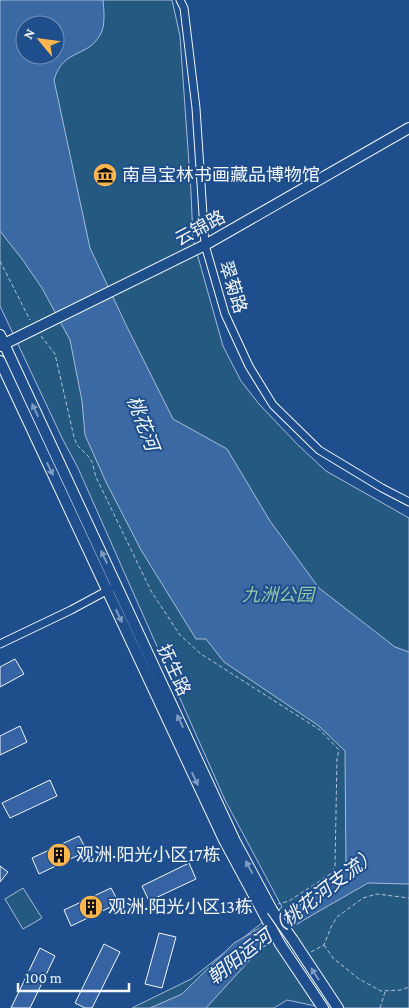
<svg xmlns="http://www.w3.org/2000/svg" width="409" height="1008" font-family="'Crimson Pro','Noto Sans SC',serif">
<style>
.green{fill:#245a82;stroke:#a8bbd7;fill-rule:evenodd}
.water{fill:#3b69a3;stroke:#a8bbd7;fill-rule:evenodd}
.building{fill:#3563a3;stroke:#f2f6ff}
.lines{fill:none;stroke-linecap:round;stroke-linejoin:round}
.street-casing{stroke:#f2f6ff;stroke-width:9}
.secondary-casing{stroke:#f2f6ff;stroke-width:12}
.path{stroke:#b3c4dc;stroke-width:1;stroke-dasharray:4 2.5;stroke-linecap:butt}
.street{stroke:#1f4e8c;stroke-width:7}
.secondary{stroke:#1f4e8c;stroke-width:10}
.secondary-bridge-casing{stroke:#f2f6ff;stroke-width:12;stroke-linecap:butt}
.secondary-bridge{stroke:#1f4e8c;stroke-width:10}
.oneway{fill:#7e9ac0}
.labels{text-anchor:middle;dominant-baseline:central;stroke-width:4;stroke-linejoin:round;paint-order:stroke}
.poi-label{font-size:18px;fill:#f2f6ff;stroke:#1f4e8c;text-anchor:start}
.street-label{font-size:18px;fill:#f2f6ff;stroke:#1f4e8c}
.park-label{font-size:18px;font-style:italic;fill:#97c8a6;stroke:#1f4e8c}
.water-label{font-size:19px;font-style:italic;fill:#f2f6ff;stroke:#1f4e8c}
</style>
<rect width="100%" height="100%" fill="#1f4e8c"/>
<!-- green -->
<path class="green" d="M0,0H172L180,36L191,192L193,239L223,346L241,381L259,404L298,445L326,471L409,518V1008H325L287,1000L274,1008H132L191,979L282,907L225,800L78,468L63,440L0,306ZM25,25H55V55H25Z
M23,888L42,918L23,929L5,899Z"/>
<!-- water -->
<path class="water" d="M0,0H103C104,9 105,23 102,31C90,59 63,47 54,80L90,248L126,325L173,419L227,449L270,521L319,588L395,647L409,652V884L368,883L302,921L259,950L206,1008H150L182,994L234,943L310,899L346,871L345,751L319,726L224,662L206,639H196L141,550L106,482L85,435L82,401L70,340L42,288L22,259L0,231ZM25,25H55V55H25Z"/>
<!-- building -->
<path class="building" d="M15,659L24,674L0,687V667Z
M20,726L27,742L0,755V736Z
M50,780L57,796L10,818L2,803Z
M79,836L87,851L39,874L32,858Z
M189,863L196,879L149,901L142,886Z
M0,866L8,872L0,882Z
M111,888L119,903L71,926L64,910Z
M159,933L176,937L162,988L145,984Z
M104,944L120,952L92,1008H85L75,1003Z
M40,948L55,956L30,1008H11Z"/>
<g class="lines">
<!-- street casing -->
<g class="street-casing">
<path id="street" d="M180,0L184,8L196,108L205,245L225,314L249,366L273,405L319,450L382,488L409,502
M0,644L71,610L110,589"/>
</g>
<!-- secondary casing -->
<g class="secondary-casing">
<path id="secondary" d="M0,335L235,841L272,910
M0,346L205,245L409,128
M0,361L224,840L280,944L323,1008
M293,940L338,1008"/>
</g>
<!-- path -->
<path class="path" d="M0,261L30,320
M41,336L55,354L74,437L77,445L88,456L92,462L96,477L151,591L180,635L201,654L320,730L339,750L337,758L335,866L332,873L289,901L278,904
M324,945L333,958L359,979L381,991L401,990L409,987
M311,952L324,945L331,927L337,917L363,898L377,894L409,898
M380,1008L385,992"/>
<!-- street -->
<use href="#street" class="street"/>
<!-- secondary -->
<use href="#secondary" class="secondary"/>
<!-- secondary-bridge casing -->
<g class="secondary-bridge-casing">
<path id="secondary-bridge" d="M272,910L293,940"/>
</g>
<!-- secondary-bridge -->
<use href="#secondary-bridge" class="secondary-bridge"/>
</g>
<!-- one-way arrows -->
<defs><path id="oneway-solid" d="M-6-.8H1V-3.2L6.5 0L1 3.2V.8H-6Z" transform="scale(1.25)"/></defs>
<g class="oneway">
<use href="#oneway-solid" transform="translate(35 410) rotate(-115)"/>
<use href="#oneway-solid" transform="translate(50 469) rotate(65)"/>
<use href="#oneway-solid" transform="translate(104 557) rotate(-115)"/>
<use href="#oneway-solid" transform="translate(119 616) rotate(65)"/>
<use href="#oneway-solid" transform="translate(180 721) rotate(-115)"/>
<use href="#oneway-solid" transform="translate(195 779) rotate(65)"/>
<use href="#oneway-solid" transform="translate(249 867) rotate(-118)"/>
<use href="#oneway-solid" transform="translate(315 974) rotate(-123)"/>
</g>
<!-- icons -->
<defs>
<g id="museum-disc" transform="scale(1.25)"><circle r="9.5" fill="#ffb74d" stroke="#1f4e8c"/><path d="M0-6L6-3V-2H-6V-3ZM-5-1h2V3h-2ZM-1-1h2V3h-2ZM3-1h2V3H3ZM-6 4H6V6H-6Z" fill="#111"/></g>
<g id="building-disc" transform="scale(1.25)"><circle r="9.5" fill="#ffb74d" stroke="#1f4e8c"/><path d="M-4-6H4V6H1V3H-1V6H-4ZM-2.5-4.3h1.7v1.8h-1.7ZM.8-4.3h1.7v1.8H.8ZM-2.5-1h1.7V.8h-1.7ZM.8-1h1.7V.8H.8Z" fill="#111"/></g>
</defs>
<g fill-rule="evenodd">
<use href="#museum-disc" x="105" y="175"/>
<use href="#building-disc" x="59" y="855"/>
<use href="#building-disc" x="91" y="907"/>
</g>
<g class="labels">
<!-- poi labels -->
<g class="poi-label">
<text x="122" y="175">南昌宝林书画藏品博物馆</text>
<text x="76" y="855">观洲·阳光小区17栋</text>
<text x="108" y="907">观洲·阳光小区13栋</text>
</g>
<!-- street labels -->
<g class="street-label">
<text transform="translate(200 228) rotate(-28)">云锦路</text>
<text transform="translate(233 287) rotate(73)">翠菊路</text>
<text transform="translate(174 670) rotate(65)">抚生路</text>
</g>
<!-- park labels -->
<g class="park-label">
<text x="278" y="595">九洲公园</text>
</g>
<!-- water labels -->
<g class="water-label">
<text transform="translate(143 423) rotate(69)">桃花河</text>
<text transform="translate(292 916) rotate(-38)">朝阳运河（桃花河支流）</text>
</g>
</g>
<!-- north arrow -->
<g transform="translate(40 40) rotate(299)"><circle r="24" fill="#1f4e8c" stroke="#7391ba"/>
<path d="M0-4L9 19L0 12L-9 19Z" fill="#ffb74d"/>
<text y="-8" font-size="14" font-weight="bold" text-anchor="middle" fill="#f2f6ff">N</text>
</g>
<!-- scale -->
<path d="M18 983v8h111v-8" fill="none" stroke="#f2f6ff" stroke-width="2.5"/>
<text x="25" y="983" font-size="15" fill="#f2f6ff" stroke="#1f4e8c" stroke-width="4" paint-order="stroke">100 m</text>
</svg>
